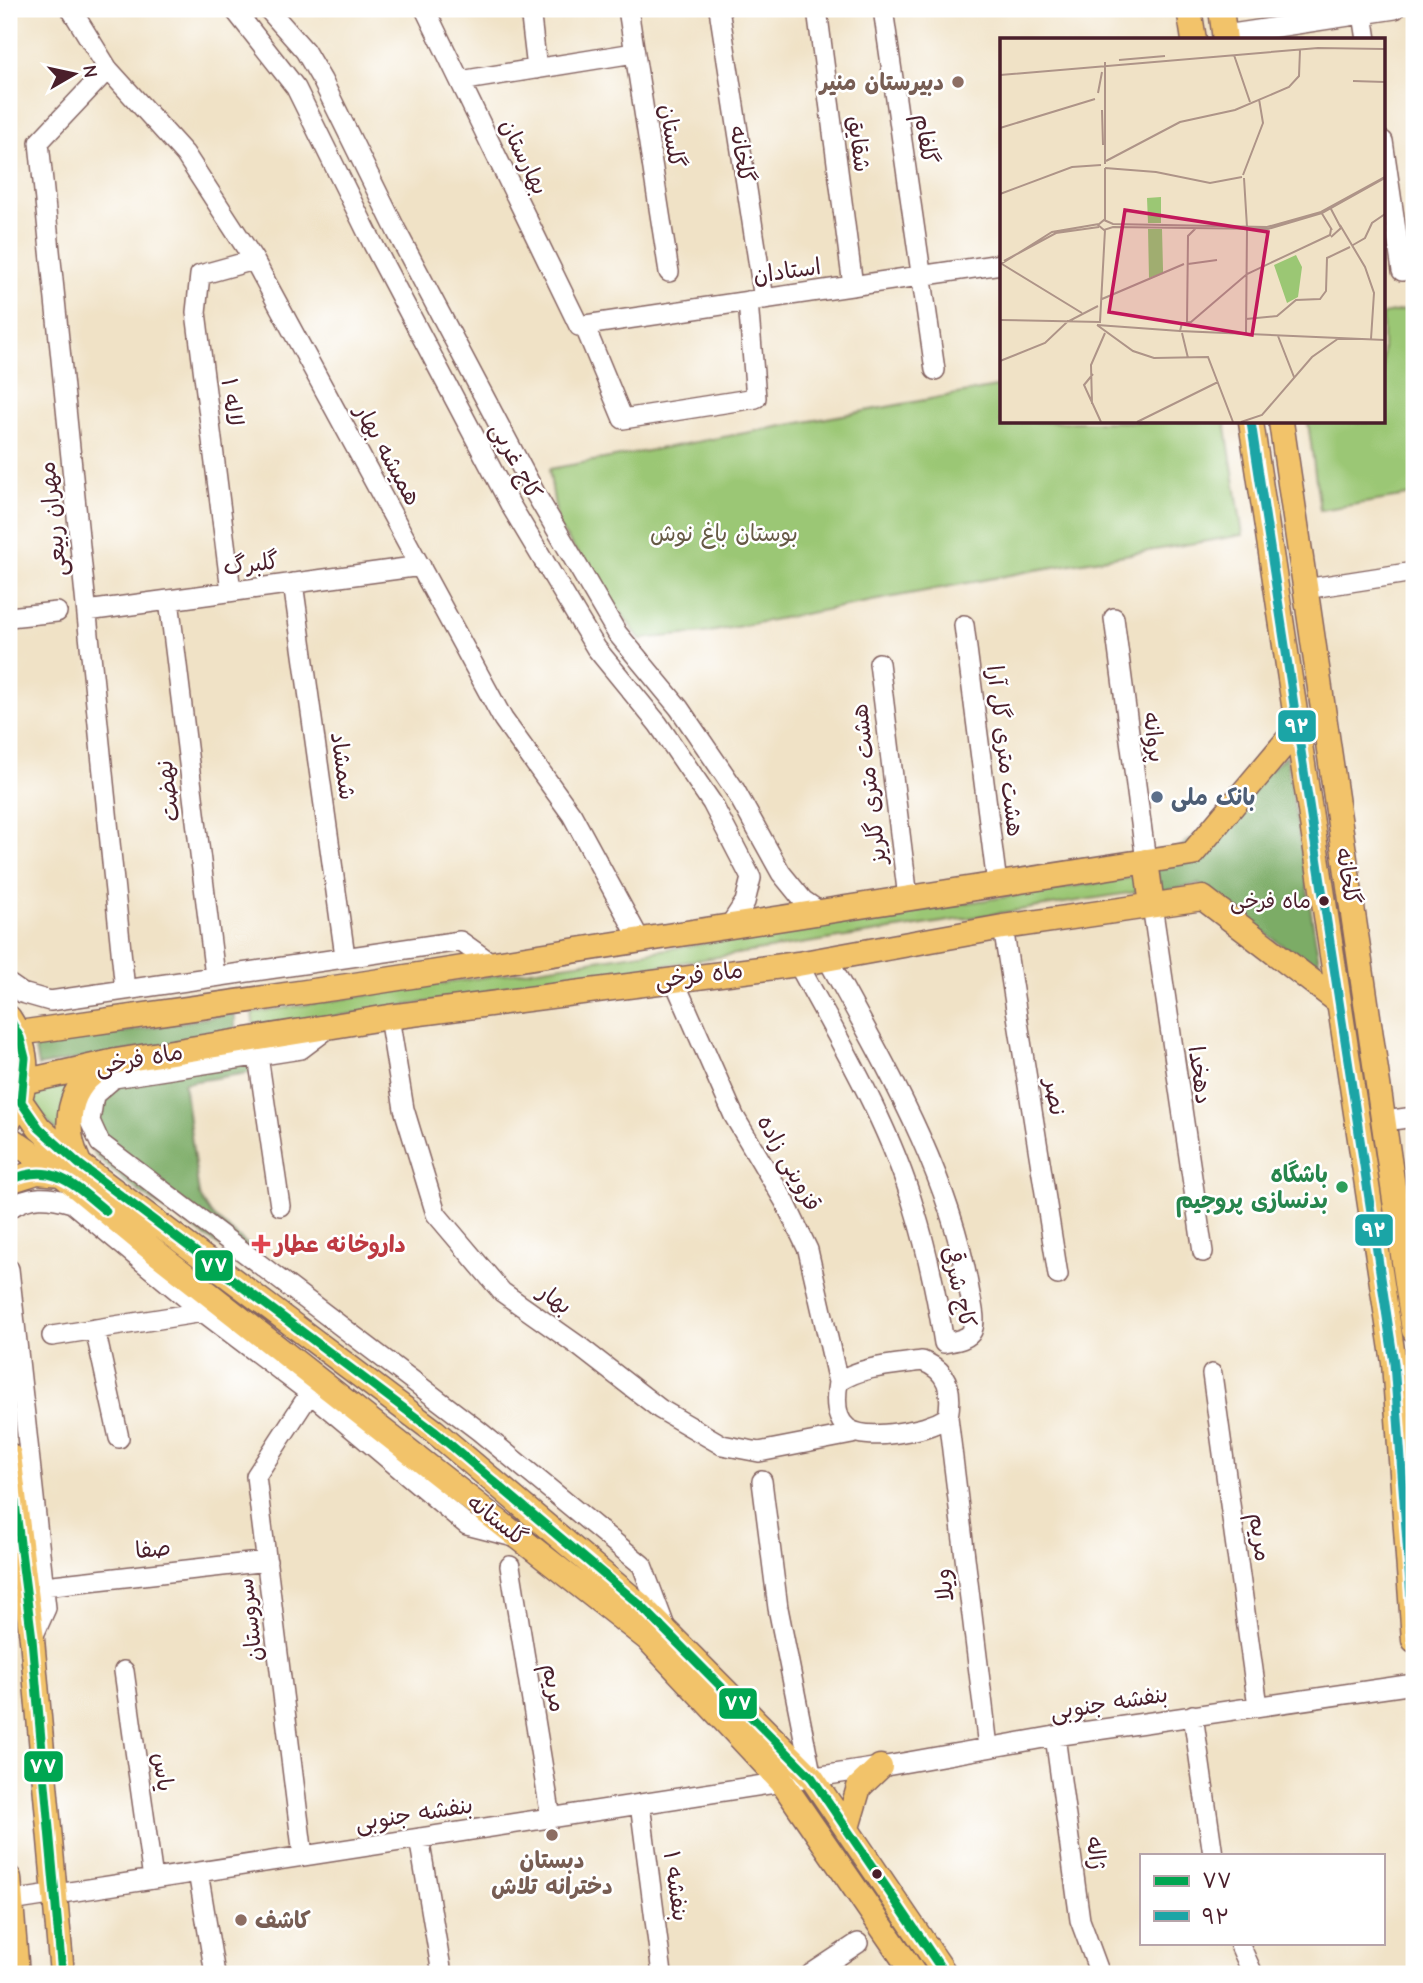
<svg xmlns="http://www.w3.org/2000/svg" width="1423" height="1983" font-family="'Comic Neue','Playpen Sans Arabic',sans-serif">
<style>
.green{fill:#9bc774;stroke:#727350;stroke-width:2}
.forest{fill:#7cac66;stroke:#636648;stroke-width:2}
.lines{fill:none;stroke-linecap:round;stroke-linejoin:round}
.minor-casing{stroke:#846361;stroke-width:22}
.major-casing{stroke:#846361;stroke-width:27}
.minor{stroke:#fff;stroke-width:19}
.major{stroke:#f2c36a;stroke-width:24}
.bus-1-casing{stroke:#fff;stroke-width:14}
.bus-2-casing{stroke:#fff;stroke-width:14}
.bus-1{stroke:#00a651;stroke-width:9}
.bus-2{stroke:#1ba5a6;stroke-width:9}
.education-dot{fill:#8d6e63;stroke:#fff;stroke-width:2.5}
.service-dot{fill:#5c6f8a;stroke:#fff;stroke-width:2.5}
.bus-dot{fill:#4a1f2b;stroke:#fff;stroke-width:2.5}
.leisure-dot{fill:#2e9e5b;stroke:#fff;stroke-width:2.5}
.health-dot{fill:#e0444e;stroke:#fff;stroke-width:2.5}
.labels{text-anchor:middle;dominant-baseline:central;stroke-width:5;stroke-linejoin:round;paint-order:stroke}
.bus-label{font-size:21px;fill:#4a1f2b;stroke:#fff;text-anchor:end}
.education-label{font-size:23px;font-weight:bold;fill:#785e54;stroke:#fff;text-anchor:end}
.street-label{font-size:23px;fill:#4a1f2b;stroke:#fff}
.park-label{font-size:23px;fill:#665a45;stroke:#fff}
.service-label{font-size:23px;font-weight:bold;fill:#4e5e75;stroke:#fff;text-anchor:start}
.leisure-label{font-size:23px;font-weight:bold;fill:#27864d;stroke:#fff;text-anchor:end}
.health-label{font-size:23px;font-weight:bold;fill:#be3a42;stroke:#fff;text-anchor:start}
.inset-road{fill:none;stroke:#ae9488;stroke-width:2}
.view{fill:#c2185b;fill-opacity:0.15;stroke:#c2185b;stroke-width:3.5}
.inset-edge{fill:none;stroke:#4a1f2b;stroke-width:3.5}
.line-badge{stroke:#fff;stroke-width:2.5}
.badge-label{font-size:19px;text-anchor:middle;font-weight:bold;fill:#fff}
</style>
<rect width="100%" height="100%" fill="#fff"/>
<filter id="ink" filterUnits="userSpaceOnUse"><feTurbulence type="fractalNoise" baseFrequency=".0143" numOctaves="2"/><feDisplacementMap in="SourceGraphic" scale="14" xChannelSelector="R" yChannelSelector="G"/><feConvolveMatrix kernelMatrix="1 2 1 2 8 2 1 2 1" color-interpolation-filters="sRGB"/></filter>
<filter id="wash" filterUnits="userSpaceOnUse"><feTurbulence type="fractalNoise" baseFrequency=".00686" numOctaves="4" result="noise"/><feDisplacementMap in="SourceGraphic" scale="28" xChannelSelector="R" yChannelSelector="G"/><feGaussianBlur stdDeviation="1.57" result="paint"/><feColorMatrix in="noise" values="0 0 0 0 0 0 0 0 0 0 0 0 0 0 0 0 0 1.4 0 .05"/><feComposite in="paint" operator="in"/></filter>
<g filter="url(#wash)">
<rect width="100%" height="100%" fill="#f0e2c6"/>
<!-- green -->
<path class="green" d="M1414,308V495L1320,510L1308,422H1383V314Z
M1001,386V422H1225L1243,535L1036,570L704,633L640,639L558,526L549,469Z
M1135,877L1136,892L254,1029L252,1013Z
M75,1080L61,1136L34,1106L32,1094L45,1084Z"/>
<!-- forest -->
<path class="forest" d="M1286,756L1321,974L1199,884L1162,891L1155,869Z
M235,1013V1033L38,1066L34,1044L107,1035Z
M255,1051L261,1071L184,1083L199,1195L211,1214L247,1244L240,1260C205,1235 110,1179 90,1147C77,1127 88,1105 97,1086Z"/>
</g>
<g filter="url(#ink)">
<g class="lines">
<!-- minor casing -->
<g class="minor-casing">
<path id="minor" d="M71,9L108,69L185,154L254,260L503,719L572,815L640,940
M234,9L296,88L373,244L511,506L596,648L658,724L712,803L751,878L745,902L730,925
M268,9L305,51L322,80L397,232L535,493L617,633L679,708L735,790L781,873L803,900L819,911
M425,9L579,326L1001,264
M530,9L537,69
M628,9L669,272
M719,9L764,299
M817,9L853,286
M883,9L935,370
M1363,14L1367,40
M1225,35L1395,9
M108,69L39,142L125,990
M460,81L634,53
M1383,141L1402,271
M584,325L623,419L756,398L748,301
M293,583L345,956
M1305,589L1414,572
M231,591L196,312L200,275L254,260
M169,600L215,976
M87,611L421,566
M9,617L57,612
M1114,618L1146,861
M964,625L997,884
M879,663L908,898
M1152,905L1203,1252
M1003,927L1058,1275
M798,964C840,1042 889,1123 914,1208C928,1253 937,1298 944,1343C953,1341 968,1340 972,1331C977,1319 971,1302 969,1289C949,1171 884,1063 827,958
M673,978L734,1116L785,1202L808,1250L838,1382
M9,984L22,993L50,1001L460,941L491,963
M389,1017L404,1109L436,1214L502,1292L580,1347L660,1409L722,1445L759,1452L852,1434
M329,1028L301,1049L114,1078L94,1095L90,1121L100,1143L479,1431L642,1565L666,1629
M258,1056L280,1206
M1385,1121L1414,1117
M9,1209C29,1194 50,1196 72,1203L203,1312L310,1393L467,1525L514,1537
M9,1269L46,1608L32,1639
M95,1329L119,1438
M52,1336L203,1312
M922,1361C948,1370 953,1391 948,1417C932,1427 917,1430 897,1433C853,1439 830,1432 838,1382C862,1366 894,1365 922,1361Z
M1212,1374L1258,1706
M948,1417L988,1747
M762,1481L778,1608L812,1778
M510,1566L551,1818
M44,1586L267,1561
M124,1671L153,1879
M1193,1715L1213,1855
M1055,1736L1080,1920L1100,1974
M640,1804L662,1974
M419,1838L442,1974
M303,1856L256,1476L310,1393
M198,1872L215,1974
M11,1901L880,1767L1055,1736L1414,1684
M1239,1943L1253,1974
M811,1974L858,1943"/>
</g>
<!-- major casing -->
<g class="major-casing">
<path id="major" d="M1189,9L1194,40
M1221,9L1225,40
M1251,422L1394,1363L1414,1640
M1281,422L1414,1330
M1146,861L1152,905
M9,1018C32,1053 30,1086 9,1121
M19,1033L348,986L1192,854L1296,730
M27,1081L116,1061L389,1017L798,964L1003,927L1203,898L1339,1002
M21,1102L39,1128L79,1164L434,1431L640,1605L812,1778L945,1974
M9,1138L61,1174L148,1246L648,1639L782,1782L914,1974
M79,1163C62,1127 66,1085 105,1066
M9,1181L37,1172L61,1174
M9,1455L32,1639L62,1974
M847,1828L859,1787L880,1767
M9,1878L17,1974"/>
</g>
<!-- minor -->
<use href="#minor" class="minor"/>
<!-- major -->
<use href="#major" class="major"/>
<!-- bus-1 casing -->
<g class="bus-1-casing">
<path id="bus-1" d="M9,1018L20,1038L25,1058L21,1102L39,1128L79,1164L434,1431L640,1605L812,1778L945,1974
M9,1181C52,1160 74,1185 106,1211
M9,1455L32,1639L62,1974"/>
</g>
<!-- bus-2 casing -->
<g class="bus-2-casing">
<path id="bus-2" d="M1251,422L1394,1363L1414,1640"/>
</g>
<!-- bus-1 -->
<use href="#bus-1" class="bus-1"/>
<!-- bus-2 -->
<use href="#bus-2" class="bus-2"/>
</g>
</g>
<!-- markers -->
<g class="education-dot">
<circle cx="958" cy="82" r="7"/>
<circle cx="552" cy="1835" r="7"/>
<circle cx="241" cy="1920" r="7"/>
</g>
<circle class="service-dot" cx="1157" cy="797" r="7"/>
<g class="bus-dot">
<circle cx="1324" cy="901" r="6"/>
<circle cx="877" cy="1874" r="6"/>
</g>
<circle class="leisure-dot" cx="1342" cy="1187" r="7"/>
<path class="health-dot" d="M257.5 1233.5h7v7h7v7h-7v7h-7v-7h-7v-7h7z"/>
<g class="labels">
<!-- bus labels -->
<g class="bus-label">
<text x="1311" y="901">ماه فرخی</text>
</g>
<!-- education labels -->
<g class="education-label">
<text x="944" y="82">دبیرستان منیر</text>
<text x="552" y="1860" text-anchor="middle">دبستان<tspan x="552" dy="26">دخترانه تلاش</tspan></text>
<text x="255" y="1920" text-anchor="start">کاشف</text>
</g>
<!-- street labels -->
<g class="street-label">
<text transform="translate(672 136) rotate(81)">گلستان</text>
<text transform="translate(926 139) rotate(82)">گلفام</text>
<text transform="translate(859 144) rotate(83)">شقایق</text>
<text transform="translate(742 154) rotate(81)">گلخانه</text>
<text transform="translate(524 157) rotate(64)">بهارستان</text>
<text transform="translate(787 271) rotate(-8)">استادان</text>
<text transform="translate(232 402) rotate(83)">لاله ۱</text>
<text transform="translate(388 455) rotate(61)">همیشه بهار</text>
<text transform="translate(516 461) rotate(62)">کاج غربی</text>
<text transform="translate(53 519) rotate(-96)">مهران ربیعی</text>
<text transform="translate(251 564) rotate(-7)">گلبرگ</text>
<text transform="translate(1154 737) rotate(83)">پروانه</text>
<text transform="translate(1005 751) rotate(83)">هشت متری گل آرا</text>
<text transform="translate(343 766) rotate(82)">شمشاد</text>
<text transform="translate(869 784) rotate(-97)">هشت متری گلریز</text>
<text transform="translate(168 791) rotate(-97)">نهضت</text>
<text transform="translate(1348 876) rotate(81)">گلخانه</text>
<text transform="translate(699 975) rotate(-7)">ماه فرخی</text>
<text transform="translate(139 1059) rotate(-10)">ماه فرخی</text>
<text transform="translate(1200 1075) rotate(82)">دهخدا</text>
<text transform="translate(1055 1097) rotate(81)">نصر</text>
<text transform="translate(789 1163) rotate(61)">قزوینی زاده</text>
<text transform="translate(959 1287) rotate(77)">کاج شرقی</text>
<text transform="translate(555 1299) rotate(35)">بهار</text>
<text transform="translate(497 1520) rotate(38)">گلستانه</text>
<text transform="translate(1260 1537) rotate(82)">مریم</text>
<text transform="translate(153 1549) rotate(-6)">صفا</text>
<text transform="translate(944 1585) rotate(-97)">ویلا</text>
<text transform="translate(250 1620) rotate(-97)">سروستان</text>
<text transform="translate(554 1688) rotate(80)">مریم</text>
<text transform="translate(1109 1703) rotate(-9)">بنفشه جنوبی</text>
<text transform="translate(163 1772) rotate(82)">یاس</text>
<text transform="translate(414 1814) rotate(-9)">بنفشه جنوبی</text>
<text transform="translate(1096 1853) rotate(82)">ژاله</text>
<text transform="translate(676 1886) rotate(82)">بنفشه ۱</text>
</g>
<!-- park labels -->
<g class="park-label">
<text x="724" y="533">بوستان باغ نوش</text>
</g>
<!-- service labels -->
<g class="service-label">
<text x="1171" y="797">بانک ملی</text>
</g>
<!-- leisure labels -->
<g class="leisure-label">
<text x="1328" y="1174">باشگاه<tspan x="1328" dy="26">بدنسازی پروجیم</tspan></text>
</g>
<!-- health labels -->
<g class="health-label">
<text x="275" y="1244">داروخانه عطار</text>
</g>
</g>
<!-- overview -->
<g transform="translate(1000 38)">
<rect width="385" height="385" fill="#f0e2c6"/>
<path d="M161,159V185H148L147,160ZM148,191H162L163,231V235L149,240ZM296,217L302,229L298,259L287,265L274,227Z" fill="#9bc774"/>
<path class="inset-road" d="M234,17L250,64M119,22L165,18M105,24V126M0,37L318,10L385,11M353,43L385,44M98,55L102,34M102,72L103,107M0,90L95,61M106,123L180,84L235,72L289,49L299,38L300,12M105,130L156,134L210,145L242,139M105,130V182M243,137L263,85L259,61M385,139L321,174L267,189L113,186L104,182L98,187L104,192L113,189L268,191L322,175L385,140M244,140L247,189M0,156L72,129L101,127M321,174L332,192M340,187L365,229L374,255L371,301M331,191L330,197L247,236L191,284L182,285L180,293L385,302M331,199L341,190L331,171M353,207L365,200L372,185L385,176M4,223L56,195L99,189M1,226L52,194L99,186M2,226L82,275M188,226L217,222M102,261L184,226M246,281L277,278L296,262L320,261L326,253L327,220L350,209M0,282L100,284L105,192M187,285L188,198L196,190M97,287L133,313L154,320L208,319L233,384M97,287L180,293M182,295L188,320M246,295L247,191M278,298L294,339M0,323L45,305L67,284L98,268M93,336L84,347L101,384M92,366L91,327L105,295M137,384L218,344M241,384L262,377L312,319L339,300"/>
<path class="view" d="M125,172L268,194L252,297L109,274Z"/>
<rect width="385" height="385" class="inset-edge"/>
</g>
<g class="line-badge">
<rect x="1277" y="709" width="40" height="34" rx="7" fill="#1ba5a6"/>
<rect x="1354" y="1213" width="40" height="34" rx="7" fill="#1ba5a6"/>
<rect x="194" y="1249" width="40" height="33" rx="7" fill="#00a651"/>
<rect x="718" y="1687" width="40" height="33" rx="7" fill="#00a651"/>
<rect x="23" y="1750" width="41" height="33" rx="7" fill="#00a651"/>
</g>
<g class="badge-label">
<text x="1297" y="733">۹۲</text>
<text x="1374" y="1237">۹۲</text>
<text x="214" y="1272">۷۷</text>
<text x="738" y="1710">۷۷</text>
<text x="43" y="1773">۷۷</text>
</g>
<!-- margin -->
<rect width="1423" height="1983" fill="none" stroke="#fff" stroke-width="35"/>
<!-- legend -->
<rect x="1140" y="1854" width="245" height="91" fill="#ffffff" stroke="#b7a5aa" stroke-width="2"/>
<rect x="1154" y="1876" width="35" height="10" fill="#00a651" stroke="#b7a5aa" stroke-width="2"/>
<text x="1202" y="1888" font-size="21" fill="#4a1f2b">۷۷</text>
<rect x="1154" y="1911" width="35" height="10" fill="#1ba5a6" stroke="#b7a5aa" stroke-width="2"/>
<text x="1202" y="1924" font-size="21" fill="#4a1f2b">۹۲</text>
<!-- north arrow -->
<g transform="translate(74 74) rotate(81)" stroke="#ffffff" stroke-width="5" paint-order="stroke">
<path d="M0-5L12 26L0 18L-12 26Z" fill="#4a1f2b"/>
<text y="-10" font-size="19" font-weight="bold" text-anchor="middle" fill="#4a1f2b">N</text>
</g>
</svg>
